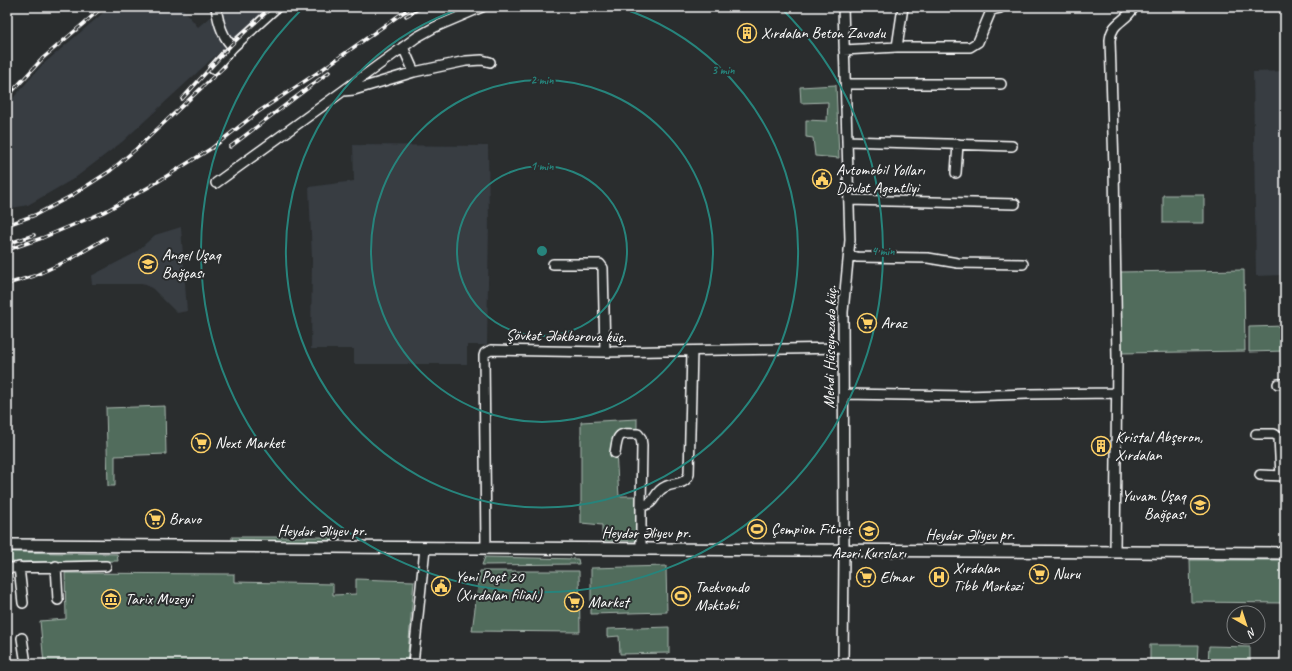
<svg xmlns="http://www.w3.org/2000/svg" width="1292" height="671" font-family="Caveat,sans-serif">
<style>
.built{fill:#373c42}
.green{fill:#516c5c;stroke:#a8b6ae}
.lines{fill:none;stroke-linecap:round;stroke-linejoin:round}
.minor-casing{stroke:#fff;stroke-width:12}
.major-casing{stroke:#fff;stroke-width:14}
.minor{stroke:#2a2d2e;stroke-width:9}
.major{stroke:#2a2d2e;stroke-width:11}
.rail-casing{stroke:#fff;stroke-width:3.5}
.rail{stroke:#2a2d2e;stroke-width:2;stroke-dasharray:6;stroke-linecap:butt}
.ring{fill:none;stroke:#27847c;stroke-width:2}
.labels{text-anchor:middle;dominant-baseline:central;stroke-width:4;stroke-linejoin:round;paint-order:stroke}
.poi-label{font-size:16px;fill:#fff;stroke:#2a2d2e;text-anchor:start}
.street-label{font-size:16px;fill:#fff;stroke:#2a2d2e}
.centre{fill:#27847c;stroke:#2a2d2e;stroke-width:2}
.ring-label{font-size:12px;text-anchor:middle;font-weight:bold;fill:#27847c;stroke:#2a2d2e;stroke-width:4;stroke-linejoin:round;paint-order:stroke}
</style>
<rect width="100%" height="100%" fill="#2a2d2e"/>
<filter id="ink" filterUnits="userSpaceOnUse"><feTurbulence type="fractalNoise" baseFrequency=".025" numOctaves="2"/><feDisplacementMap in="SourceGraphic" scale="8" xChannelSelector="R" yChannelSelector="G"/><feConvolveMatrix kernelMatrix="1 2 1 2 8 2 1 2 1" color-interpolation-filters="sRGB"/></filter>
<g filter="url(#ink)">
<!-- built -->
<path class="built" d="M110,7H181L198,27L210,17L227,45L122,142L75,178L28,205L7,209V105L41,66Z
M220,7H269L232,40L221,22Z
M1285,71V308H1283L1281,275L1256,276L1253,72Z
M353,145L488,146L489,224L487,345H467V364H354V349H311L312,259L309,187L354,181Z
M181,227L187,311L177,313L153,289L146,285L141,284H92L91,276L135,253L155,235Z"/>
<!-- green -->
<path class="green" d="M836,85L839,158L815,156L813,138L806,137V120L827,121L828,102L801,103L800,87Z
M1163,195H1204V223H1163Z
M1244,270L1245,351L1121,353L1120,272Z
M1285,326V351L1249,352V327Z
M165,406L166,454L115,456V486H108L106,408Z
M637,419V437L615,438L619,496H637L638,541H602V525L581,523V422Z
M232,537H340V541H232Z
M7,552L117,554L118,561L7,562Z
M485,557L578,559L579,564L482,565Z
M1190,560H1283L1285,564V603L1191,602Z
M666,566L667,612L591,614V568Z
M480,571H579L580,632L472,631Z
M65,573L234,574V582L333,584V595L356,594V579L414,581L407,664H44L40,621L66,619Z
M669,627V653L620,654L619,636L607,637V629Z
M1150,645H1198L1197,664H1150Z
M1209,646L1250,647V664H1208Z"/>
<g class="lines">
<!-- minor casing -->
<g class="minor-casing">
<path id="minor" d="M216,7C218,22 222,37 233,47
M843,7L850,240L843,312L844,550L843,664
M403,47L414,72
M897,47L903,7
M844,50L897,47H970L978,42L991,11L995,9L1000,8
M213,69L233,47L277,7
M846,84H1001
M343,91L417,37L435,27L482,7
M847,141L1012,146
M956,173L958,144
M216,183L343,91L354,90L414,72L466,61L482,60L490,62
M849,200L1015,204
M850,255L857,257L928,258L958,263L1023,264
M553,264H600L603,268L605,352
M1278,384H1285
M844,394L966,396L1028,394L1117,393
M1256,434H1274L1279,437L1281,476
M615,453C618,433 618,433 638,434L641,438L642,445L641,506
M1260,475L1285,476
M486,548L484,356L485,353L491,350L605,352L843,348
M641,549V506C657,504 653,492 665,487C674,482 685,486 689,474L692,351
M1115,552L1117,358L1114,167L1110,40C1112,21 1125,23 1134,7
M56,566L58,600
M19,567L23,603
M7,568L106,566
M22,638L26,664
M413,664L425,548"/>
</g>
<!-- major casing -->
<g class="major-casing">
<path id="major" d="M7,545L1285,553"/>
</g>
<!-- minor -->
<use href="#minor" class="minor"/>
<!-- major -->
<use href="#major" class="major"/>
<!-- rail casing -->
<g class="rail-casing">
<path id="rail" d="M406,16L422,7
M7,97L43,58L103,7
M182,99L231,45L272,7
M230,147L329,72
M7,225L35,215L71,196L110,171L136,149L225,66
M7,244L34,235
M7,250L42,238L104,212L149,187L212,148L258,112L317,73L411,7
M7,284L34,276L69,260L106,238"/>
</g>
<!-- rail -->
<use href="#rail" class="rail"/>
</g>
</g>
<!-- distance rings -->
<g class="ring">
<circle cx="542" cy="251" r="85"/>
<circle cx="542" cy="251" r="171"/>
<path d="M621 8A256 256 0 1 1 463 8"/>
<path d="M781 8A341 341 0 1 1 303 8"/>
</g>
<!-- icons -->
<defs>
<g id="building-ring" transform="scale(1)"><circle r="9.5" fill="#2a2d2e" stroke="#ffd166" stroke-width="1.5"/><path d="M-4-6H4V6H1V3H-1V6H-4ZM-2.5-4.3h1.7v1.8h-1.7ZM.8-4.3h1.7v1.8H.8ZM-2.5-1h1.7V.8h-1.7ZM.8-1h1.7V.8H.8Z" fill="#ffd166"/></g>
<g id="civic-ring" transform="scale(1)"><circle r="9.5" fill="#2a2d2e" stroke="#ffd166" stroke-width="1.5"/><path d="M-.6-6.5H3V-4.5H.6V-3L4-1V1h2V6H-6V1h2V-1L-.6-3ZM-1.2 2.5V6h2.4V2.5Z" fill="#ffd166"/></g>
<g id="school-ring" transform="scale(1)"><circle r="9.5" fill="#2a2d2e" stroke="#ffd166" stroke-width="1.5"/><path d="M0-5L7-2L0 1L-7-2ZM-4 1L0 2.5L4 1V4Q0 6-4 4Z" fill="#ffd166"/></g>
<g id="supermarket-ring" transform="scale(1)"><circle r="9.5" fill="#2a2d2e" stroke="#ffd166" stroke-width="1.5"/><path d="M-6-5.5h2.5l.6 2H6L4.5 2H-2.5L-4.4-4H-6ZM-1.5 3.2a1.3 1.3 0 1 0 .1 0ZM3 3.2a1.3 1.3 0 1 0 .1 0Z" fill="#ffd166"/></g>
<g id="stadium-ring" transform="scale(1)"><circle r="9.5" fill="#2a2d2e" stroke="#ffd166" stroke-width="1.5"/><path d="M0-5a6.5 5 0 1 0 0 10a6.5 5 0 1 0 0-10ZM-3.5-1.8h7v3.6h-7Z" fill="#ffd166"/></g>
<g id="hospital-ring" transform="scale(1)"><circle r="9.5" fill="#2a2d2e" stroke="#ffd166" stroke-width="1.5"/><path d="M-5-5h3v3.5h4V-5h3V5h-3V1.5h-4V5h-3Z" fill="#ffd166"/></g>
<g id="museum-ring" transform="scale(1)"><circle r="9.5" fill="#2a2d2e" stroke="#ffd166" stroke-width="1.5"/><path d="M0-6L6-3V-2H-6V-3ZM-5-1h2V3h-2ZM-1-1h2V3h-2ZM3-1h2V3H3ZM-6 4H6V6H-6Z" fill="#ffd166"/></g>
</defs>
<g fill-rule="evenodd">
<use href="#building-ring" x="747" y="33"/>
<use href="#civic-ring" x="822" y="179"/>
<use href="#school-ring" x="148" y="264"/>
<use href="#supermarket-ring" x="867" y="323"/>
<use href="#supermarket-ring" x="201" y="443"/>
<use href="#building-ring" x="1101" y="446"/>
<use href="#school-ring" x="1200" y="505"/>
<use href="#supermarket-ring" x="155" y="519"/>
<use href="#stadium-ring" x="757" y="529"/>
<use href="#school-ring" x="869" y="531"/>
<use href="#supermarket-ring" x="1039" y="574"/>
<use href="#supermarket-ring" x="866" y="577"/>
<use href="#hospital-ring" x="939" y="577"/>
<use href="#civic-ring" x="441" y="586"/>
<use href="#stadium-ring" x="681" y="596"/>
<use href="#museum-ring" x="111" y="599"/>
<use href="#supermarket-ring" x="574" y="602"/>
</g>
<g class="labels">
<!-- poi labels -->
<g class="poi-label">
<text x="761" y="33">Xırdalan Beton Zavodu</text>
<text x="836" y="170">Avtomobil Yolları<tspan x="836" dy="18">Dövlət Agentliyi</tspan></text>
<text x="162" y="255">Angel Uşaq<tspan x="162" dy="18">Bağçası</tspan></text>
<text x="881" y="323">Araz</text>
<text x="1115" y="437">Kristal Abşeron,<tspan x="1115" dy="18">Xırdalan</tspan></text>
<text x="215" y="443">Next Market</text>
<text x="1186" y="496" text-anchor="end">Yuvam Uşaq<tspan x="1186" dy="18">Bağçası</tspan></text>
<text x="169" y="519">Bravo</text>
<text x="771" y="529">Çempion Fitnes</text>
<text x="869" y="553" text-anchor="middle">Azəri Kursları</text>
<text x="953" y="568">Xırdalan<tspan x="953" dy="18">Tibb Mərkəzi</tspan></text>
<text x="1053" y="574">Nuru</text>
<text x="455" y="577">Yeni Poçt 20<tspan x="455" dy="18">(Xırdalan filialı)</tspan></text>
<text x="880" y="577">Elmar</text>
<text x="695" y="587">Taekvondo<tspan x="695" dy="18">Məktəbi</tspan></text>
<text x="125" y="599">Tarix Muzeyi</text>
<text x="588" y="602">Market</text>
</g>
<!-- street labels -->
<g class="street-label">
<text transform="translate(566 336) rotate(1)">Şövkət Ələkbərova küç.</text>
<text transform="translate(830 347) rotate(-89)">Mehdi Hüseynzadə küç.</text>
<text x="322" y="531">Heydər Əliyev pr.</text>
<text x="646" y="533">Heydər Əliyev pr.</text>
<text x="970" y="535">Heydər Əliyev pr.</text>
</g>
</g>
<circle cx="542" cy="251" r="6" class="centre"/>
<g class="ring-label">
<text x="723" y="74">3 min</text>
<text x="542" y="84">2 min</text>
<text x="542" y="170">1 min</text>
<text x="883" y="255">4 min</text>
</g>
<!-- margin -->
<rect width="1292" height="671" fill="none" stroke="#2a2d2e" stroke-width="24"/>
<rect x="12" y="12" width="1268" height="647" fill="none" stroke="#fff" stroke-width="1.5" filter="url(#ink)"/>
<!-- north arrow -->
<g transform="translate(1246 625) rotate(141)"><circle r="19" fill="#2a2d2e" stroke="#7f8182"/>
<path d="M0-3L7 15L0 10L-7 15Z" fill="#ffd166"/>
<text y="-6" font-size="11" font-weight="bold" text-anchor="middle" fill="#ffffff">N</text>
</g>
</svg>
